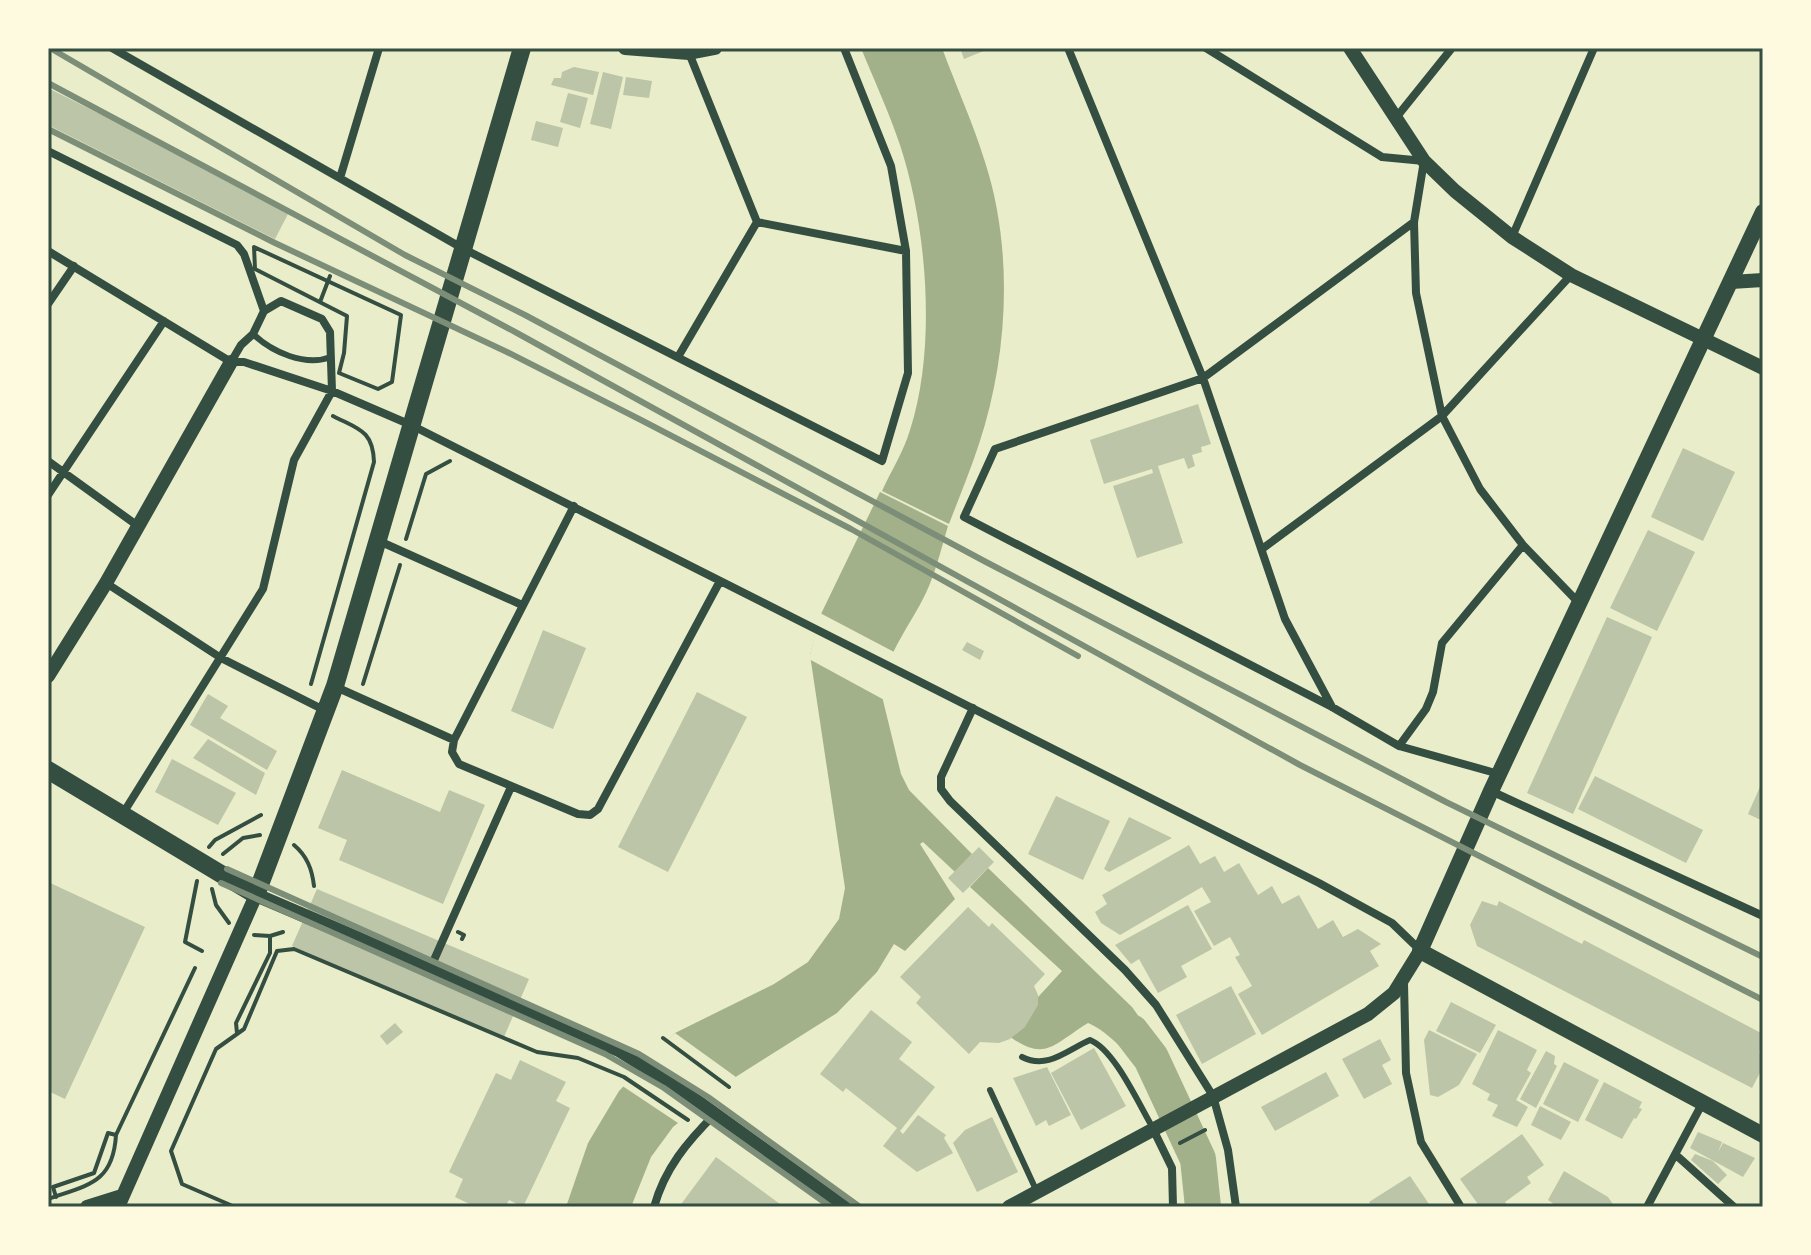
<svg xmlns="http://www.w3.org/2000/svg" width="1811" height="1255" font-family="'Varela Round',sans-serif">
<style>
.water{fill:#a3b18a}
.pier{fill:#e9edc9}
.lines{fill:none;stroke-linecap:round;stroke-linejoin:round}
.river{stroke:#a3b18a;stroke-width:36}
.building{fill:#bcc5a7}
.path{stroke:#344e41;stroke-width:4}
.service{stroke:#344e41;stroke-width:6}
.minor{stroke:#344e41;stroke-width:8}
.tertiary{stroke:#344e41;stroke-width:14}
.secondary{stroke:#344e41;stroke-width:16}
.primary{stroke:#344e41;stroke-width:18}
.rail{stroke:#7c8e77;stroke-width:6}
.neatline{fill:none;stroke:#344e41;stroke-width:3}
</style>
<rect width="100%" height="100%" fill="#e9edc9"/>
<!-- water -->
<path class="water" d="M861,48H942C956,86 973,123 985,162C1014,251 1008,357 979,444C970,471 959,498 949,524L882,491C891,471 904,451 910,430C937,347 927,227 900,145C889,112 874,80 861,48Z
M880,492L948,526C942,546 937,567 929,586C914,622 886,651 881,692L901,774L909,790L972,854L955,872L923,842L920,844L955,899L905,951L894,944L877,972L837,1013L734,1078L673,1127L651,1157L631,1207H566L588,1143L619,1091L675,1033L774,984L808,962L839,919L845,888L810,655L820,616Z
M988,868L1132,1007L1152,1035L1168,1068L1148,1079C1136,1061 1108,1031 1088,1023C1052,1045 1045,1064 1005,1033L1062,971L970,887Z"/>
<!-- pier -->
<path class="pier" d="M820,613L896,653L886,680L888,702L809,659Z
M675,1033L736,1077L681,1125L621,1085Z"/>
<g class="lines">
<!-- river -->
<path class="river" d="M1131,1032L1151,1058L1198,1159L1203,1207"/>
</g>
<!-- building -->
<path class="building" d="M960,48H985L986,50L964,59Z
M574,67L599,72L593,95L551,85L554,78H561L562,72Z
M603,72L623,77L611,129L590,124Z
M626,77L652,81L649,98L623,95Z
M48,88L205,167L288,214L275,239L48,125Z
M568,93L588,98L580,128L560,122Z
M536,121L563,128L558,147L531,140Z
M1198,404L1211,444L1201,447L1202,452L1192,455L1195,466L1188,469L1184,458L1158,466L1183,543L1137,558L1113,486L1153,473L1152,469L1104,484L1090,440Z
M1683,448L1735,472L1703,541L1651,517Z
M1648,530L1695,552L1657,631L1610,608Z
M1607,617L1652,637L1573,814L1527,793Z
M543,630L586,648L553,729L511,711Z
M967,642L984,651L980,660L962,650Z
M697,692L747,717L668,872L618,847Z
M208,694L228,706L220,718L277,751L267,770L190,725Z
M208,739L265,773L256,795L193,758Z
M172,759L236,793L218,825L155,792Z
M342,770L440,812L449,790L485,805L443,904L339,860L347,840L318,828Z
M1595,776L1703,830L1686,863L1578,809Z
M1763,780V821L1748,814Z
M1056,796L1110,821L1083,880L1028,854Z
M1129,817L1172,838L1109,872L1104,869Z
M1189,845L1200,864L1215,856L1224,872L1239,863L1258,895L1272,886L1282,904L1299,895L1318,929L1333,920L1343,937L1358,929L1381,944L1370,951L1379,966L1262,1035L1238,994L1252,986L1235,957L1240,955L1230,937L1214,946L1194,911L1211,902L1202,887L1120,935L1101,923L1095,912L1107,904L1102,895Z
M979,847L994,862L963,893L948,878Z
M48,882L145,927L65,1099L48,1091Z
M317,889L529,979L504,1037L292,946Z
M1482,901L1497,906L1499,901L1582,944L1584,940L1763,1034V1045L1759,1052L1763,1055V1067L1752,1088L1477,946L1470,925Z
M1188,905L1212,949L1181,966L1187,977L1158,993L1139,959L1131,964L1115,945Z
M968,907L989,927L992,923L1045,974L1034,986L1038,995V1005L1025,1027L1010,1039L999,1043L980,1042L969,1054L916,1003L921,997L900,977Z
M1231,986L1256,1034L1202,1064L1176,1015Z
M1451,1002L1496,1025L1480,1053L1436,1031Z
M871,1010L912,1042L899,1059L935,1087L900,1131L903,1134L918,1115L946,1135L944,1138L953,1153L917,1172L883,1146L897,1128L846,1088L843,1092L820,1074Z
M395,1023L403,1032L387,1045L380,1036Z
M1429,1030L1477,1054L1459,1085L1438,1097L1430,1095L1424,1040Z
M1498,1030L1537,1050L1527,1070L1531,1073L1516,1100L1528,1107L1517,1127L1492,1116L1498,1105L1487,1100L1490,1094L1472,1084Z
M1380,1039L1391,1060L1382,1065L1392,1084L1364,1099L1342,1059Z
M1094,1048L1126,1106L1081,1130L1051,1073Z
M1546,1051L1555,1056L1554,1064L1557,1066L1536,1108L1520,1099Z
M520,1060L566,1082L556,1101L570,1108L523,1207L509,1200L505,1207H476L455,1197L463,1179L449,1172L496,1073L511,1080Z
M1564,1062L1599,1080L1578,1122L1543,1104Z
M1047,1067L1071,1115L1049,1126L1046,1120L1036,1126L1013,1078Z
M1326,1072L1339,1096L1275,1131L1261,1107Z
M1604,1082L1642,1102L1639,1108L1642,1109L1636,1119L1634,1118L1622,1139L1585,1120Z
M1540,1106L1571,1122L1561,1140L1531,1125Z
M992,1117L1018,1172L977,1192L953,1143L965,1130Z
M1698,1132L1722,1142L1718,1152L1723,1143L1755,1158L1743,1177L1690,1148Z
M1522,1134L1544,1165L1527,1177L1531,1183L1505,1202L1509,1207H1480L1460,1179Z
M1695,1154L1713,1161L1727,1175L1718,1184L1691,1160Z
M716,1157L784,1207H679Z
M1564,1171L1608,1197L1615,1207H1558L1548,1200Z
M1410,1176L1431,1207H1372L1369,1202Z"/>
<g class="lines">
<!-- path -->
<path class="path" d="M254,247L401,315L392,382L378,389L339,373L344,353L347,316L255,269Z
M320,302L330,276
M406,539L426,474L450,461
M311,684L374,462C373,430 358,429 333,416
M363,684L400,565
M294,845C307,856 312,869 314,886
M209,847L215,840L261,815
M223,854L243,838L260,835
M197,881L185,942L202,951
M212,889L216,905L229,923
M458,932L464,935L462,939
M254,935L270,936L283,932
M237,1033L236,1023L270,953V936
M663,1038L729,1087
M1180,1143L1205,1130
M56,1197L53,1187L94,1173L108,1133L116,1135
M48,1199C87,1185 113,1184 116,1135L195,968
M235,1207L182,1184L171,1151L216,1049L244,1029L277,951L294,949L537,1052L578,1058L624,1077L688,1120"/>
<!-- service -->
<path class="service" d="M253,334C272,352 305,367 331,357
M1022,1057C1048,1070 1067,1050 1090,1040C1115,1050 1139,1105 1153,1128
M990,1090L1037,1192"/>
<!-- minor -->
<path class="minor" d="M112,48L462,248L882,461L908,373L906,251L891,166L844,48
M1068,48L1203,378L1285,619L1332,707
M1206,48L1382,157L1424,161L1414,222L1416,293L1442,416L1480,489L1523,545L1578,602
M1395,119L1452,48
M48,151L237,245L244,254L264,311
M340,178L379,48
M757,222L906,251
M1414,222L1203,378L995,449L964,517L1332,707L1399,746L1499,774
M1512,237L1594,48
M48,251L231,362H244L332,391L411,425L1319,883L1392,923L1420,950
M48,304L74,266
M678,357L757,222L689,53
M48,461L138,526
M48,495L164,321
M574,506L454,740L452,752L459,764L578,814L590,815L598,809L720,581
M379,541L522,605
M1262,549L1442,416L1571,275
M106,583L221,658L326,711
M336,687L454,740
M973,708L941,777V789L950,801L1125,970L1156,1005L1213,1096L1228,1150L1236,1207
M1399,746L1426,709L1433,692L1442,643L1523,545
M1491,791L1763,916
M122,815L263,589L294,460L332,391L330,332L322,319L281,301L264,311L253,334L241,345L231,362
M430,969L511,787
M1404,983L1406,1073L1421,1142L1461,1207
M1153,1129L1172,1168L1173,1207
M1676,1155L1734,1207
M654,1207C665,1168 687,1142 715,1114
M1647,1207L1703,1102"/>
<!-- tertiary -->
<path class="tertiary" d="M625,48L689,53L715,48
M1350,48L1424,161L1455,191L1512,237L1571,275L1763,368
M1731,282L1763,280
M48,676L106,583L231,362
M87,1207L122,1196
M118,1207L256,895L619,1050L670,1082L844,1207
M1009,1207L1368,1014L1394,993L1420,951"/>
<!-- secondary -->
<path class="secondary" d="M1763,212L1491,791L1420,951L1763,1135"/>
<!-- primary -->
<path class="primary" d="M48,770L256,895L335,686L522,48"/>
<!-- rail -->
<path class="rail" d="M50,48L405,255L525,315L986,562L1446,802L1763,957
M48,83L517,333L1300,765L1763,1000
M48,129L275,243L507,352L641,420L851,529L1078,656
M227,869L639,1054L708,1097L860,1207
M221,883L605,1054L664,1088L831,1207"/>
</g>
<!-- border -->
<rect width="1811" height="1255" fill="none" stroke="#fefae0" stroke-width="100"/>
<rect x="50" y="50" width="1711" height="1155" class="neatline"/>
</svg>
